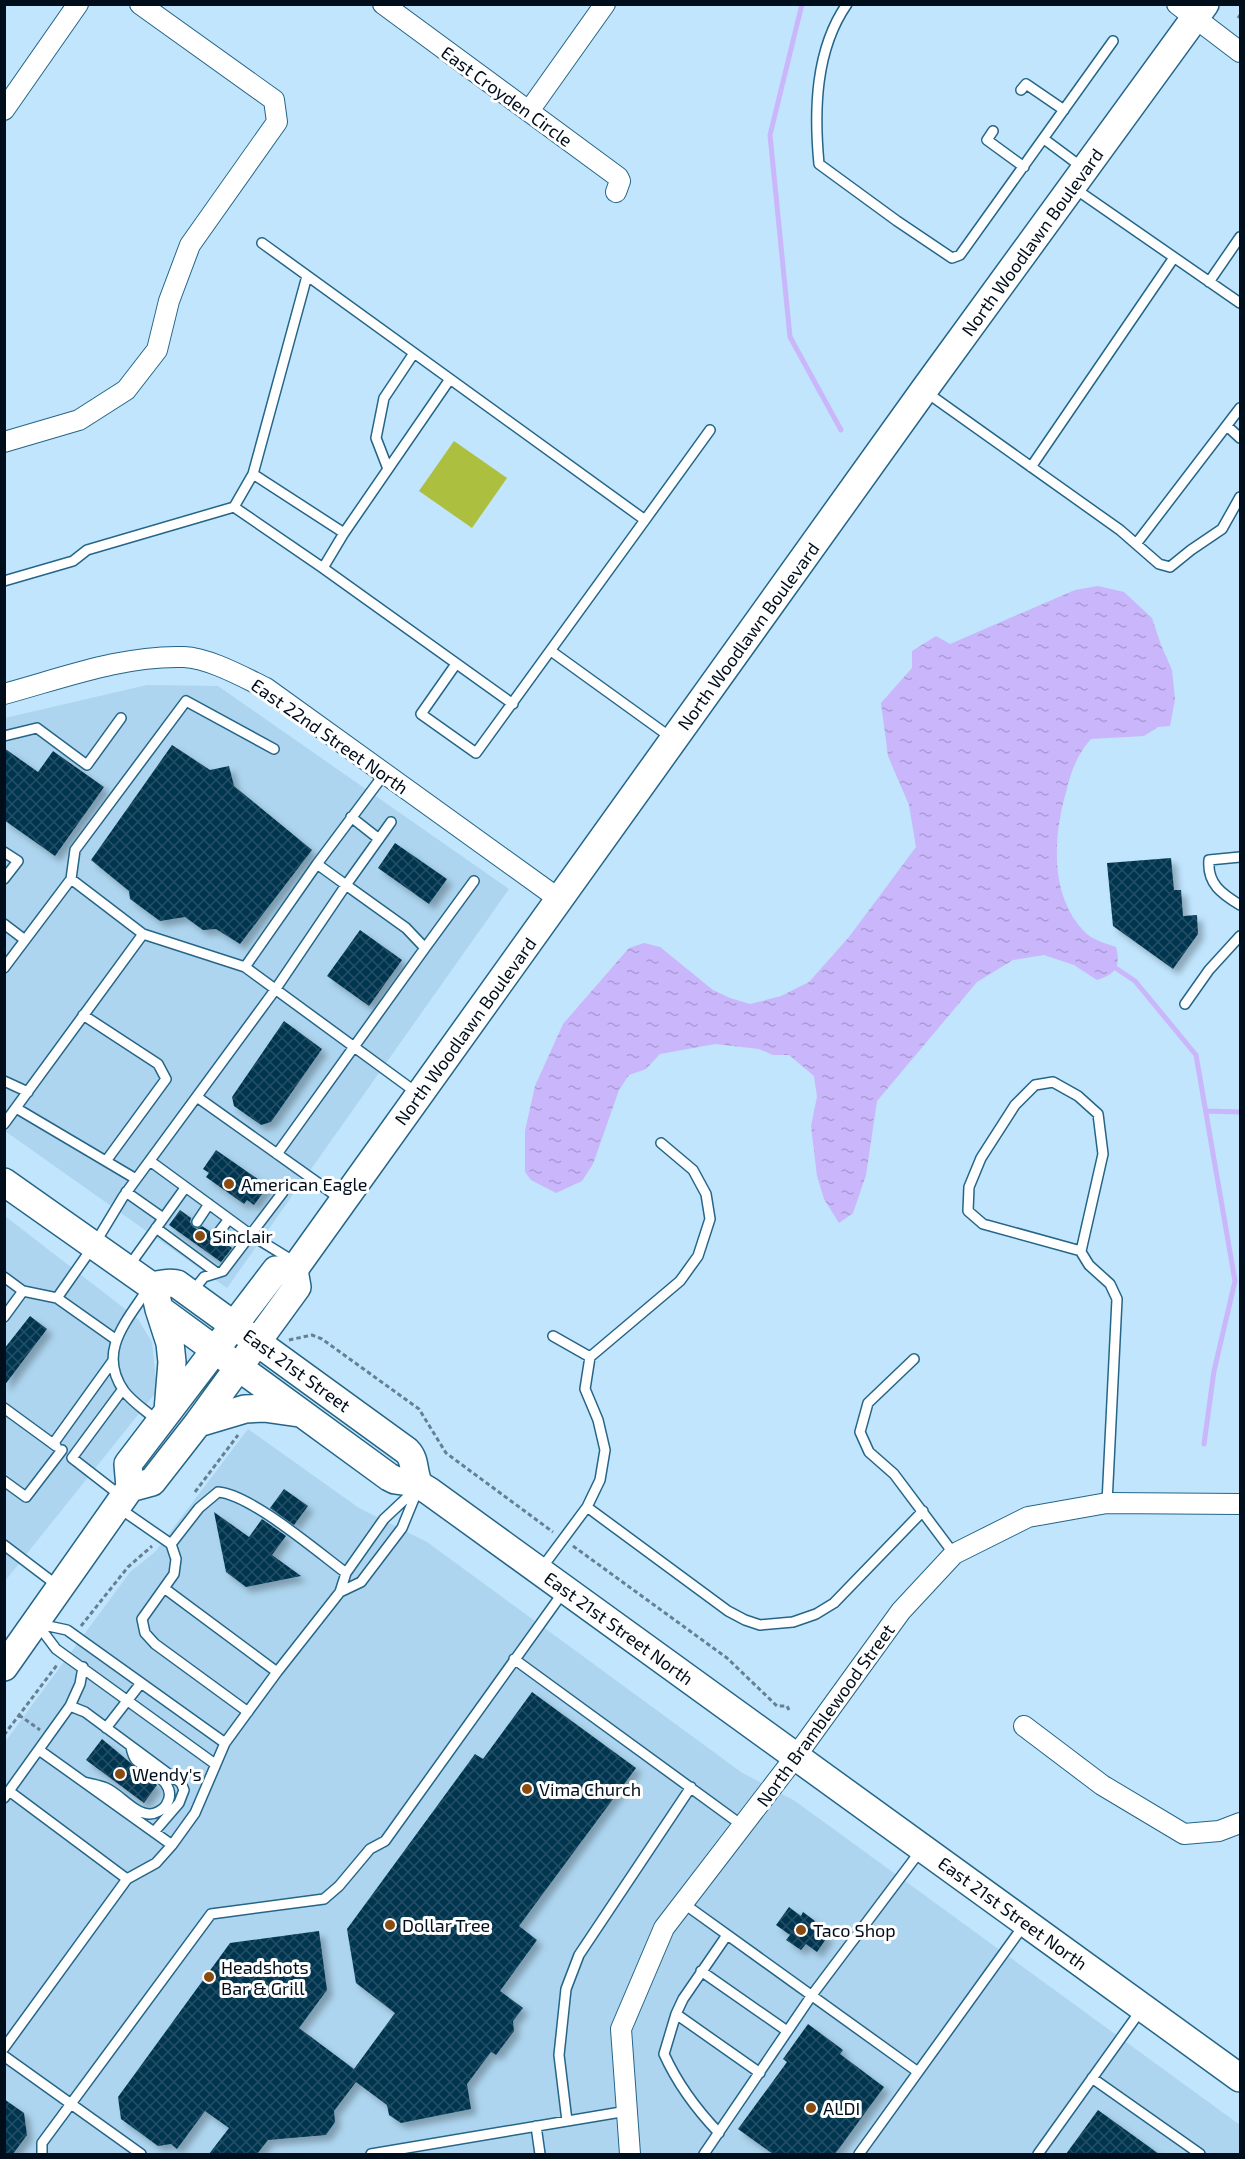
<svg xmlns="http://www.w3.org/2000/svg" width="1245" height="2159" font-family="'Exo 2',sans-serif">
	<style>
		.built { fill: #add5ef }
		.grass { fill: #adbf3f }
		.water { fill: url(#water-ripples) }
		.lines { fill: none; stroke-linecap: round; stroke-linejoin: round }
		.stream { stroke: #c9b6fb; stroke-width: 5 }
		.building { fill: url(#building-cross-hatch); filter: url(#shadow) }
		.lane-casing { stroke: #256588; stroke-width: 12 }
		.street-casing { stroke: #256588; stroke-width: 22 }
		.secondary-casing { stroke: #256588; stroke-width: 30 }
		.path { stroke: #668093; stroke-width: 3; stroke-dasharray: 4.5 3; stroke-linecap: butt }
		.lane { stroke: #fff; stroke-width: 9 }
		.street { stroke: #fff; stroke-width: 20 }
		.secondary { stroke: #fff; stroke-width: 27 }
		.poi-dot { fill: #8a4b11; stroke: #fff; stroke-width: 2 }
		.labels { text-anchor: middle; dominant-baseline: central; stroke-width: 6; stroke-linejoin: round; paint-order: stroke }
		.street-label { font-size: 18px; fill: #000d1b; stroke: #fff }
		.poi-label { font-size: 18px; fill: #000d1b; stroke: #fff; text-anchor: start }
	</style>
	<defs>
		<pattern id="water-ripples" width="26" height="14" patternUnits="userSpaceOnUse" patternTransform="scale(1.5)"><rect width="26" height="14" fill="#c9b6fb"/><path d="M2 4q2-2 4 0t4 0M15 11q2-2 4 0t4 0" fill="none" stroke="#ab9bd7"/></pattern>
		<pattern id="building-cross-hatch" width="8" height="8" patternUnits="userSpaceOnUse" patternTransform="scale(1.5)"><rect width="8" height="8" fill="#00354f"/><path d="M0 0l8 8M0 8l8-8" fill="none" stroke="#244f65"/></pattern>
		<filter id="shadow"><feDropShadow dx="5.5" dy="5.5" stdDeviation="3" flood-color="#0004"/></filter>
	</defs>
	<rect width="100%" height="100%" fill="#c0e5fd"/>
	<path class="built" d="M147,685L218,686L509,889L227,1288L5,1131V718Z
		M5,1216L138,1319L152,1342L157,1391L5,1581Z
		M248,1429L359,1508L427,1542L741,1772L795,1801L1240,2125V2154H5V1742L130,1572L155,1552Z"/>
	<path class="grass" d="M454,441L507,478L472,528L419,491Z"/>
	<path class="water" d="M1098,586L1124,592L1152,618L1161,645L1172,670L1175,699L1170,726L1158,727L1144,736L1091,739C1077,755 1071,771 1066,792C1053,838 1049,898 1087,934C1094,940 1107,944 1116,947C1121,967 1116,974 1097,980L1074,965L1044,955L1013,960L977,982L877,1101L866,1175L853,1213L839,1223L824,1199L817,1176L811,1126L817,1097L814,1076L789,1055H773L759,1049L715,1044L660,1054L646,1069L629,1075L619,1090L593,1164L582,1181L556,1193L531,1180L525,1172V1131L535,1086L563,1024L629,948L644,943L660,947L713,990L730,998L750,1004L781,996L809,982L849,937L916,847L909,805L888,756L881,703L912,668V651L936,636L950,644L1075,590Z"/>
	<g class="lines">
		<path class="stream" d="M802,4L770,135L790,337L841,430
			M1111,965L1135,981L1196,1055L1235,1281L1214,1371L1204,1444
			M1206,1111L1240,1112"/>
	</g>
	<path class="building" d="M172,745L210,770L229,766L234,786L312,850L240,944L216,929L203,930L185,917L160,921L130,899L129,891L91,860Z
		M4,748L38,772L53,751L104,787L55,856L4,820Z
		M395,843L447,879L429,904L378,868Z
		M1171,858L1174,890H1181L1183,916L1197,915L1198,934L1173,969L1113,926L1107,863Z
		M360,930L402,960L369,1006L327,976Z
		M284,1021L322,1049L271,1122L261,1125L234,1106L232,1097Z
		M216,1150L268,1186L254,1205L247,1200L244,1204L206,1177L209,1173L203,1169Z
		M180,1210L191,1218L190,1222L193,1227L197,1229L202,1226L211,1232L210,1238L212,1242H218L222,1240L232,1248L221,1262L169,1225Z
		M30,1316L47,1329L4,1386V1349Z
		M284,1489L308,1506L294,1525L270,1508Z
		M214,1512L249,1537L262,1519L286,1536L272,1555L301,1576L246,1587L226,1572Z
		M532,1692L636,1768L519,1926L537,1940L500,1991L523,2008L513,2021L514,2031L496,2055L491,2052L467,2084L471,2109L401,2123L389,2115L387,2105L356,2082L334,2111L335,2122L326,2135L268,2140L257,2154H209L229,2128L205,2111L177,2149L171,2144L158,2146L121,2119L118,2097L230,1943L319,1931L327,1990L299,2028L354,2069L395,2013L356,1983L347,1929L475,1754L483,1759Z
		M102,1739L157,1785L144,1803L86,1760Z
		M789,1907L801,1916L803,1912L815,1921L813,1925L828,1936L817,1952L806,1944L801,1950L786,1940L790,1935L776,1925Z
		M808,2024L843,2050L840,2054L884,2087L835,2154H773L738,2129L787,2062L783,2059Z
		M4,2099L24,2113L27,2135L13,2154H4Z
		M1098,2110L1159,2154H1066Z"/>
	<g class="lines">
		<g class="lane-casing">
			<path id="lane" d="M847,4C815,50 814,111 819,164L897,221L952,258L960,255L1113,41
				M1021,90L1026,84L1064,110
				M993,131L987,140L1024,167
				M1044,139L1083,168
				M1074,188L1240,303
				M262,243L645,520L476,753L421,714L456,664
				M1209,282L1240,237
				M926,392L1120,530L1159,564L1170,567L1191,550L1222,529L1240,497
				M1227,426L1240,438
				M1031,467L1173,259
				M388,469L376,438L384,398L414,353
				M234,507L253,474
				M645,520L710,430
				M344,533L450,379
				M1136,544L1240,408
				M323,568L513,704
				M4,581L73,561L87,550L234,507L323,568L344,533L253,474L307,276
				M551,651L673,739
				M4,736L37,728L87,765L121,718
				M385,773L317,864L346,885L391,822
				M351,817L379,839
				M4,852L18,861L4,879
				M1240,857L1209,860C1207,884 1222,894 1240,905
				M317,864L245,967L417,1093
				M71,879L75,850L186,701L274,749
				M4,924L25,940
				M425,948L474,881
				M4,968L71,879L143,934
				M1185,1004L1209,970L1240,936
				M83,1015L158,1064L166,1079L106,1161
				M4,1081L28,1092
				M197,1097L342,1200
				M16,1108L136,1179
				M4,1124L143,934L245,967
				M150,1161L251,1235L295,1262
				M126,1192L163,1218
				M197,1222L209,1204
				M156,1228L217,1273
				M216,1236L229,1219
				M1081,1251L983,1224L968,1211L969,1187L981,1158L1015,1105L1035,1085L1053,1082L1078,1096L1098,1114L1103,1154L1081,1251V1252L1089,1265L1110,1284L1117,1299L1107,1503
				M129,1266L185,1188
				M4,1277L23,1291L57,1298
				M149,1287C128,1320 96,1351 124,1391C133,1403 148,1412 159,1422
				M192,1292L204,1277L223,1271L283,1192
				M4,1317L23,1291
				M553,1336L590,1357
				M115,1339L57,1298L94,1245L123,1197L275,990L346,885L406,928L425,948L277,1154
				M914,1359L868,1403L860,1432L869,1452L894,1474L954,1554
				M4,1408L56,1446
				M53,1444L112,1362
				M4,1481L26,1497L62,1450
				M121,1496L72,1458L123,1389
				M587,1507L728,1611L745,1620L760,1625L793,1622L816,1614L834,1603L923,1511
				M119,1508L171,1544L176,1559L174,1574L142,1619L145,1633L155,1644L248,1712
				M171,1544L199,1508L218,1492C250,1494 318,1552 346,1573
				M4,1545L58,1586
				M541,1569L587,1507L600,1480L605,1450L598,1420L585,1389L590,1357L680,1281L698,1256L710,1219L706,1194L693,1170L661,1143
				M164,1588L277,1672
				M340,1592L361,1582L402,1528L418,1489
				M39,1624L67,1630L225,1743
				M38,1625L56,1649L215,1764
				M514,1659L743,1826
				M70,1706L85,1712L181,1783L184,1790L179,1803L154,1832
				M106,1728L141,1683
				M39,1750L172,1845
				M84,1782C91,1784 99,1785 106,1788C120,1794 134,1814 150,1814C155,1814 163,1810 166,1805C180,1784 149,1771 136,1760C133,1756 132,1752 131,1747
				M9,1791L127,1879
				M4,1798L70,1706L80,1684L83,1667
				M683,1903L918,2072
				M701,1971L787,2031
				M676,2014L760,2073
				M4,2048L127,1879L156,1863L172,1845L195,1813L225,1743L277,1672L340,1592L346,1573L384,1519L417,1488
				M4,2056L141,2154
				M1092,2078L1200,2154
				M567,2121L559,2055L566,1989L579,1955L691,1787
				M536,2126L540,2154
				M719,2133C696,2109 678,2085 664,2054L676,2014L683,1999L727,1935
				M42,2154V2143L211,1914L324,1899L339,1886L370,1849L385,1841L564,1591
				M371,2154L627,2111
				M704,2154L812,1995L921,1850
				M859,2154L1024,1925
				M1038,2154L1141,2010"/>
		</g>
		<g class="street-casing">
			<path id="street" d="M383,4L618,177L620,181L616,192
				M1177,4L1240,52
				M4,110L78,4
				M529,111L605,4
				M4,442L79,420L126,390L157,350L169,301L190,245L277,122L274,100L140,4
				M4,694C63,678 123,655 184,657C209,658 243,677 266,688L559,899
				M1024,1726L1102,1785L1184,1834L1219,1831L1240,1823
				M630,2154L621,2029L664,1928L796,1756L901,1611L954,1554L1028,1517L1107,1503L1240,1504"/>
		</g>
		<g class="secondary-casing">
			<path id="secondary" d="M4,1182L150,1285L155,1291L159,1309L389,1477L395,1480L416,1483L429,1491L1240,2078
				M150,1285C160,1286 169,1281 177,1284L407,1451C417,1461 412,1474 420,1486
				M159,1309L170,1343L172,1362L168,1411
				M198,1423L245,1409L264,1408L299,1413
				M130,1488L152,1482L198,1423L297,1287L294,1270L298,1264L924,390L1205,4
				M4,1667L130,1488L128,1464L276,1270H294"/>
		</g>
		<path class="path" d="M1238,18L1240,15
			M289,1340L312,1335L322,1339L419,1409L446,1453L553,1532
			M195,1492L238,1435
			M573,1546L727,1658L777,1706H787L789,1710
			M81,1626L128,1567L152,1546
			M19,1715L40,1730
			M4,1735L57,1665"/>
		<use href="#lane" class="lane"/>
		<use href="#street" class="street"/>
		<use href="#secondary" class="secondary"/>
	</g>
	<g class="poi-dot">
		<circle cx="229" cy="1184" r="6"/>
		<circle cx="200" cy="1236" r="6"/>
		<circle cx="120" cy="1774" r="6"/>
		<circle cx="527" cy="1789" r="6"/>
		<circle cx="390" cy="1925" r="6"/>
		<circle cx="801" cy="1930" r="6"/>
		<circle cx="209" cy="1977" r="6"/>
		<circle cx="811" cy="2108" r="6"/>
	</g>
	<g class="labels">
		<g class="street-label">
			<text transform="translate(507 96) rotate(36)">East Croyden Circle</text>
			<text transform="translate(1032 242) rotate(-54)">North Woodlawn Boulevard</text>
			<text transform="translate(748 636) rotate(-54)">North Woodlawn Boulevard</text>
			<text transform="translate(330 736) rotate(35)">East 22nd Street North</text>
			<text transform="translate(465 1031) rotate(-54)">North Woodlawn Boulevard</text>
			<text transform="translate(297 1370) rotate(36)">East 21st Street</text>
			<text transform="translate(619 1628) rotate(36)">East 21st Street North</text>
			<text transform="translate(825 1715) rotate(-54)">North Bramblewood Street</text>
			<text transform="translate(1013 1913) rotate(36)">East 21st Street North</text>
		</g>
		<g class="poi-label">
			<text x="241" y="1184">American Eagle</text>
			<text x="212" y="1236">Sinclair</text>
			<text x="132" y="1774">Wendy's</text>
			<text x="539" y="1789">Vima Church</text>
			<text x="402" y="1925">Dollar Tree</text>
			<text x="813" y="1930">Taco Shop</text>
			<text x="221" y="1967">Headshots<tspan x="221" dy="21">Bar &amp; Grill</tspan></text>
			<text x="823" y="2108">ALDI</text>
		</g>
	</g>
	<rect width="1245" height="2159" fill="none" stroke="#000d1b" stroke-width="12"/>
</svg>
